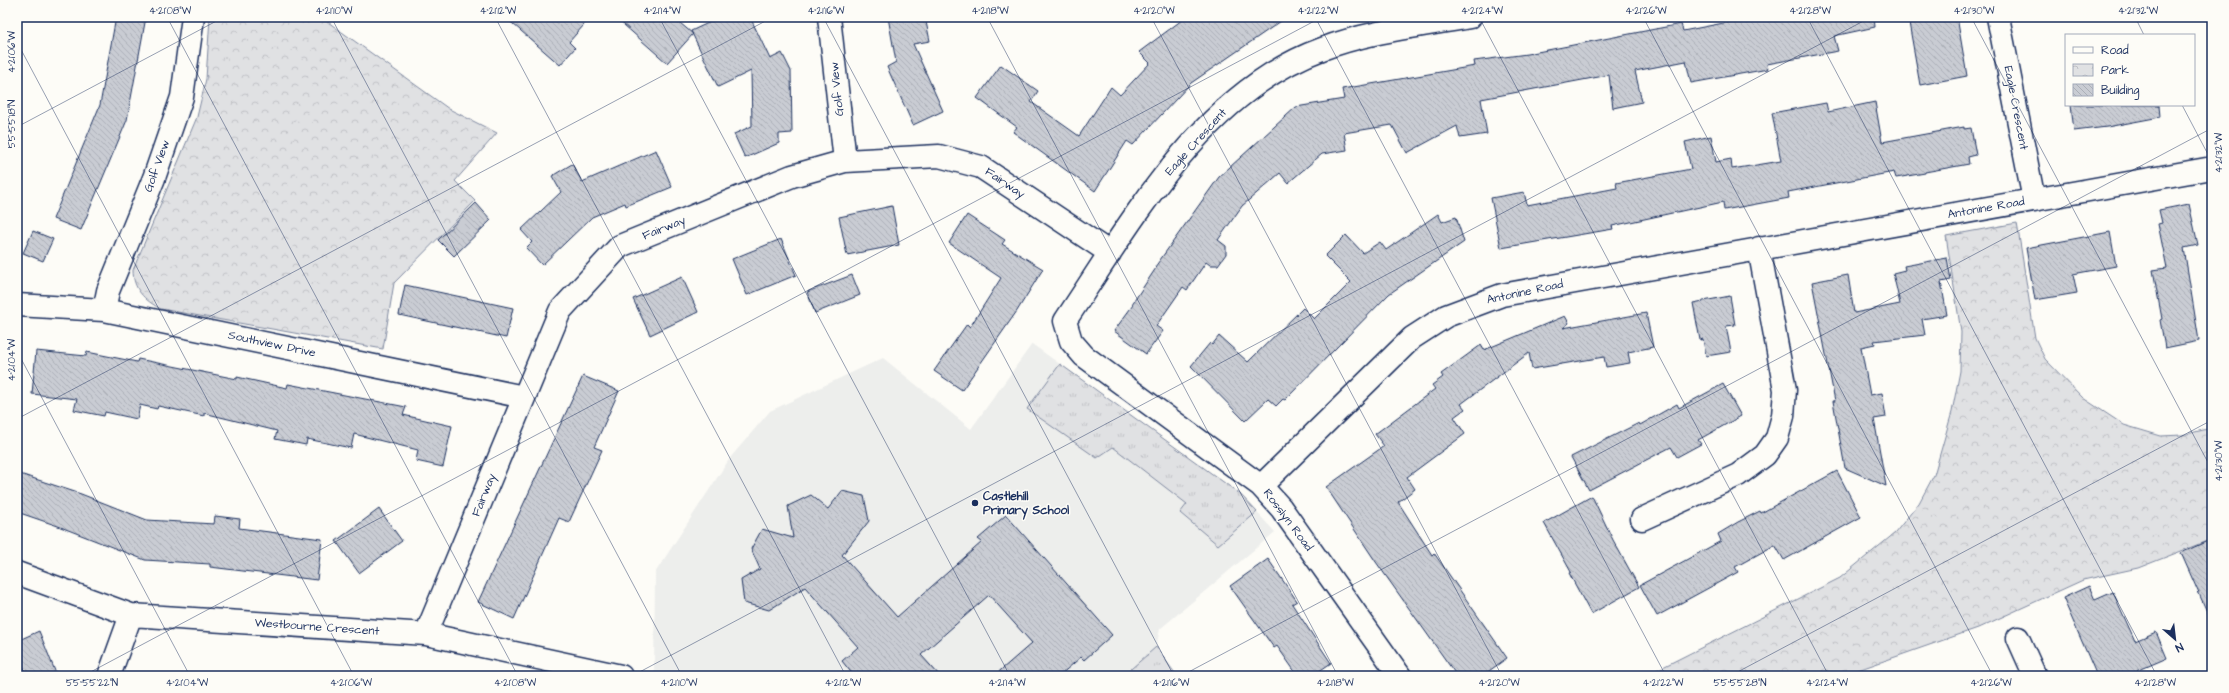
<svg xmlns="http://www.w3.org/2000/svg" width="2229" height="693" font-family="'Architects Daughter',sans-serif">
	<style>
		.built { fill: #edeeec }
		.grass { fill: url(#grass-tufts); stroke: #7e88a0 }
		.park { fill: url(#park-crowns); stroke: #7e88a0 }
		.building { fill: url(#building-back-hatch); stroke: #1b2f5e }
		.lines { fill: none; stroke-linecap: round; stroke-linejoin: round }
		.minor-casing { stroke: #1b2f5e; stroke-width: 25 }
		.minor { stroke: #fdfcf7; stroke-width: 22 }
		.ticks { fill: none; stroke: #1b2f5e; stroke-width: 1; stroke-opacity: 0.45 }
		.poi-dot { fill: #1b2f5e; stroke: #fdfcf7; stroke-width: 1.5 }
		.labels { text-anchor: middle; dominant-baseline: central; stroke-width: 3; stroke-linejoin: round; paint-order: stroke }
		.street-label { font-size: 12px; fill: #1b2f5e; stroke: #fdfcf7 }
		.poi-label { font-size: 12px; font-weight: bold; fill: #1b2f5e; stroke: #fdfcf7; text-anchor: start }
		.neatline { fill: none; stroke: #1b2f5e; stroke-width: 1.5 }
		.ticks-label { font-size: 10px; text-anchor: middle; fill: #1b2f5e }
	</style>
	<defs>
		<pattern id="grass-tufts" width="24" height="20" patternUnits="userSpaceOnUse"><rect width="24" height="20" fill="#e0e1e3"/><path d="M3 7l-1-3M5 7V3M7 7l1-3M15 17l-1-3M17 17v-4M19 17l1-3" fill="none" stroke="#c0c1c5"/></pattern>
		<pattern id="park-crowns" width="20" height="18" patternUnits="userSpaceOnUse"><rect width="20" height="18" fill="#e0e1e3"/><path d="M2 6a3 3 0 1 1 6 0M12 15a3 3 0 1 1 6 0" fill="none" stroke="#c0c1c5"/></pattern>
		<pattern id="building-back-hatch" width="6" height="6" patternUnits="userSpaceOnUse"><rect width="6" height="6" fill="#c9ccd3"/><path d="M-1 5l2 2M0 0l6 6M5-1l2 2" fill="none" stroke="#acb0b8"/></pattern>
	</defs>
	<rect width="100%" height="100%" fill="#fdfcf7"/>
	<filter id="ink" filterUnits="userSpaceOnUse"><feTurbulence type="fractalNoise" baseFrequency=".025" numOctaves="2"/><feDisplacementMap in="SourceGraphic" scale="8" xChannelSelector="R" yChannelSelector="G"/><feConvolveMatrix kernelMatrix="1 2 1 2 8 2 1 2 1" color-interpolation-filters="sRGB"/></filter>
	<g filter="url(#ink)">
		<path class="built" d="M1032,344L1240,494L1275,532L1160,629L1156,647L1177,676H654L655,573L730,458L770,411L883,358L971,429Z"/>
		<path class="grass" d="M1060,364L1240,494L1257,512L1218,545L1180,513L1187,504L1113,447L1097,458L1027,409Z
			M1156,647L1177,676H1123Z"/>
		<path class="park" d="M210,17H321L449,109L497,133L455,181L475,201L394,283L383,349L161,309C144,300 133,289 133,270L197,117L206,79Z
			M2017,223L2035,338L2045,359L2083,398L2124,425L2161,436L2182,435L2212,428V539L2138,568L2083,580L1978,628L1858,670L1829,676H1645L1840,578L1895,533L1919,503L1934,475L1952,412L1960,371L1961,332L1946,236Z"/>
		<path class="building" d="M116,17H146L127,120L81,230L53,219L100,105Z
			M505,17H591L569,42L575,48L560,65Z
			M615,17H673L693,34L667,63Z
			M721,17H750L770,59L782,53L791,71L792,133L779,134V143L745,158L734,134L752,126L751,71L718,87L691,31Z
			M888,17H925L930,41L913,44L943,111L913,125L887,67L896,62Z
			M1186,17H1287L1191,83L1133,145L1127,141L1095,191L1013,132L1017,127L977,98L1001,65L1038,91L1031,102L1079,136L1111,87L1120,95L1150,63L1139,52Z
			M1754,17H1874L1875,27L1834,36L1838,51L1767,64L1768,69L1691,83L1686,61L1635,71L1642,102L1613,108L1609,75L1481,99L1487,134L1460,138L1457,126L1407,153L1392,125L1344,133L1347,150L1322,154L1288,183L1280,173L1242,206L1218,240L1226,246V254L1218,265H1210L1206,262L1187,290L1183,287L1156,326L1163,331L1146,354L1114,331L1133,305L1132,304L1156,268L1155,267L1219,177L1296,107L1344,99L1342,89L1475,66L1474,61L1527,54L1681,24L1683,31Z
			M1908,17H1957L1967,76L1920,85Z
			M1875,102L1882,142L1964,127V129L1971,128L1976,155L1968,157L1969,164L1925,172V173L1896,178L1894,172L1788,192L1789,198L1724,210L1723,202L1612,226L1613,229L1501,248L1491,198L1524,192L1527,205L1617,188L1616,183L1691,169L1685,142L1711,136L1716,162L1731,159L1732,169L1781,161L1772,113L1826,103L1828,112Z
			M2071,105H2159L2160,117L2107,127L2074,131Z
			M656,150L672,187L626,206L625,203L592,217L542,265L526,248L532,242L521,230L561,192L552,176L572,164L582,182Z
			M476,203L491,220L454,256L438,240Z
			M2189,204L2198,245L2184,248L2199,341L2165,348L2160,320L2162,319L2153,270L2167,268L2158,224L2162,223L2159,210Z
			M892,206L899,245L847,255L839,217Z
			M1438,214L1442,222L1456,217L1464,242L1389,294L1285,400L1283,399L1276,406L1268,399L1245,421L1191,366L1210,343L1212,345L1219,336L1248,362L1303,308L1314,319L1351,282L1325,256L1346,235L1363,253L1380,242L1386,250Z
			M967,215L1005,240L1002,244L1043,269L1017,311L962,390L934,371L967,324L970,327L1001,278L949,243Z
			M33,231L53,239L43,261L23,253Z
			M2110,232L2116,266L2073,274L2077,293L2035,300L2026,248Z
			M781,239L796,275L747,295L732,259Z
			M1947,258L1951,280L1941,282L1947,315L1922,319L1925,335L1874,341L1875,344L1861,347L1870,395L1882,393L1886,417L1874,419L1886,486L1845,468L1833,401H1835L1812,282L1848,275L1854,313L1900,304L1893,273L1905,270L1904,266Z
			M852,275L860,295L815,313L807,292Z
			M682,277L698,312L650,335L633,299Z
			M405,285L513,308L506,338L399,315Z
			M1730,296L1735,325L1726,326L1731,352L1706,356L1703,339L1700,340L1693,303Z
			M1646,313L1653,347L1628,352L1630,363L1606,367L1604,357L1532,369L1529,353L1461,404L1465,409L1454,417L1465,434L1407,477L1415,489L1398,502L1432,555L1434,553L1507,658L1482,676H1457L1376,562L1326,487L1384,446L1375,434L1435,389L1432,385L1443,377L1441,374L1481,345L1484,350L1565,316L1569,323L1563,328Z
			M36,351L86,356L87,352L137,362L138,359L237,379V377L287,388L288,384L406,407L403,415L452,426L443,467L416,461L418,450L354,434L351,448L307,439L306,445L275,439L277,431L204,413V416L158,406L157,409L140,405L137,419L105,412L104,416L74,410L77,399L32,394Z
			M583,376L619,391L594,447L602,450L569,522L559,518L514,619L478,602Z
			M1723,384L1741,416L1698,440L1701,444L1677,457L1671,447L1589,490L1571,457L1639,423L1640,425L1677,404L1679,408Z
			M1837,471L1861,517L1784,560L1775,545L1735,567L1738,572L1657,616L1640,585L1721,541L1718,534L1738,522L1760,511L1761,513Z
			M17,473L81,494L147,520L214,524L215,516L240,519L239,528L322,539L317,580L210,567V564L145,560L58,526L17,512Z
			M842,491L864,496L869,521L842,555L897,617L982,542L978,539L1006,515L1112,635L1084,660L1081,657L1059,676H994L1032,643L989,595L921,655L940,676H854L842,661L858,647L805,587L769,610L744,603L741,580L760,569L751,549L762,529L793,538L788,506L811,495L828,509Z
			M1592,496L1613,540L1639,587L1591,614L1569,573L1571,572L1544,523Z
			M379,509L402,541L359,573L336,541Z
			M2212,539V623L2181,553Z
			M1268,559L1297,601L1292,604L1331,663L1312,676H1298L1277,646L1274,648L1230,586Z
			M2089,586L2095,600L2113,592L2135,641L2156,632L2167,658L2137,671L2140,676H2097L2063,598Z
			M39,631L57,676H17V641Z"/>
		<g class="lines">
			<g class="minor-casing">
				<path id="minor" d="M829,17L845,161
					M1998,17L2034,200
					M17,305L104,310L524,397
					M104,310L108,291L154,178L182,97L193,17
					M1261,486L1412,338L1446,316L1502,295L2212,168
					M1642,519L1738,475L1765,455L1777,438L1783,416L1785,390L1759,248
					M17,573L131,615L426,634L621,676
					M426,634L560,311L620,246L792,176L845,161L939,156L981,167L1110,253
					M2018,638L2035,676
					M109,676L131,615
					M1400,676L1281,508L1261,486L1084,356L1071,341L1065,321C1132,221 1203,92 1322,49C1369,31 1421,26 1470,17"/>
			</g>
			<use href="#minor" class="minor"/>
		</g>
	</g>
	<path class="ticks" d="M167,17L518,676M331,17L682,676M495,17L846,676M659,17L1010,676M823,17L1174,676M987,17L1338,676M1151,17L1502,676M1315,17L1666,676M1479,17L1829,676M1643,17L1993,676M1807,17L2157,676M1971,17L2212,470M2135,17L2144,35M17,42L354,676M2182,105L2212,162M17,127L224,17M17,351L190,676M17,419L773,17M17,659L26,676M83,676L1322,17M632,676L1871,17M1181,676L2212,128M1730,676L2212,420"/>
	<circle class="poi-dot" cx="975" cy="503" r="4"/>
	<g class="labels">
		<g class="street-label">
			<text transform="translate(837 89) rotate(-96)">Golf View</text>
			<text transform="translate(2016 108) rotate(79)">Eagle Crescent</text>
			<text transform="translate(1196 142) rotate(-48)">Eagle Crescent</text>
			<text transform="translate(157 166) rotate(-70)">Golf View</text>
			<text transform="translate(1005 183) rotate(34)">Fairway</text>
			<text transform="translate(1986 208) rotate(-10)">Antonine Road</text>
			<text transform="translate(664 228) rotate(-22)">Fairway</text>
			<text transform="translate(1525 292) rotate(-12)">Antonine Road</text>
			<text transform="translate(272 344) rotate(12)">Southview Drive</text>
			<text transform="translate(484 495) rotate(-68)">Fairway</text>
			<text transform="translate(1288 520) rotate(53)">Rosslyn Road</text>
			<text transform="translate(317 627) rotate(4)">Westbourne Crescent</text>
		</g>
		<g class="poi-label">
			<text x="983" y="496">Castlehill<tspan x="983" dy="14">Primary School</tspan></text>
		</g>
	</g>
	<rect width="2229" height="693" fill="none" stroke="#fdfcf7" stroke-width="44"/>
	<rect x="2065" y="34" width="130" height="72" fill="#fdfcf7" stroke="#a3aaba"/>
	<rect x="2073" y="47" width="20" height="6" fill="#fdfcf7" stroke="#a3aaba"/>
	<text x="2101" y="54" font-size="12" fill="#1b2f5e">Road</text>
	<rect x="2073" y="64" width="20" height="12" fill="url(#park-crowns)" stroke="#a3aaba"/>
	<text x="2101" y="74" font-size="12" fill="#1b2f5e">Park</text>
	<rect x="2073" y="84" width="20" height="12" fill="url(#building-back-hatch)" stroke="#a3aaba"/>
	<text x="2101" y="94" font-size="12" fill="#1b2f5e">Building</text>
	<g transform="translate(2175 639) rotate(152)" stroke="#fdfcf7" stroke-width="3" paint-order="stroke">
	<path d="M0-3L7 15L0 10L-7 15Z" fill="#1b2f5e"/>
	<text y="-6" font-size="11" font-weight="bold" text-anchor="middle" fill="#1b2f5e">N</text>
	</g>
	<rect x="22" y="22" width="2185" height="649" class="neatline"/>
	<g class="ticks-label">
		<text x="170" y="14">4°21'08"W</text>
		<text x="334" y="14">4°21'10"W</text>
		<text x="498" y="14">4°21'12"W</text>
		<text x="662" y="14">4°21'14"W</text>
		<text x="826" y="14">4°21'16"W</text>
		<text x="990" y="14">4°21'18"W</text>
		<text x="1154" y="14">4°21'20"W</text>
		<text x="1318" y="14">4°21'22"W</text>
		<text x="1482" y="14">4°21'24"W</text>
		<text x="1646" y="14">4°21'26"W</text>
		<text x="1810" y="14">4°21'28"W</text>
		<text x="1974" y="14">4°21'30"W</text>
		<text x="2138" y="14">4°21'32"W</text>
		<text transform="translate(11 52) rotate(-90)" y="4">4°21'06"W</text>
		<text transform="translate(11 124) rotate(-90)" y="4">55°55'18"N</text>
		<text transform="translate(2218 153) rotate(-90)" y="4">4°21'32"W</text>
		<text transform="translate(11 360) rotate(-90)" y="4">4°21'04"W</text>
		<text transform="translate(2218 461) rotate(-90)" y="4">4°21'30"W</text>
		<text x="92" y="686">55°55'22"N</text>
		<text x="187" y="686">4°21'04"W</text>
		<text x="351" y="686">4°21'06"W</text>
		<text x="515" y="686">4°21'08"W</text>
		<text x="679" y="686">4°21'10"W</text>
		<text x="843" y="686">4°21'12"W</text>
		<text x="1007" y="686">4°21'14"W</text>
		<text x="1171" y="686">4°21'16"W</text>
		<text x="1335" y="686">4°21'18"W</text>
		<text x="1499" y="686">4°21'20"W</text>
		<text x="1663" y="686">4°21'22"W</text>
		<text x="1740" y="686">55°55'28"N</text>
		<text x="1827" y="686">4°21'24"W</text>
		<text x="1991" y="686">4°21'26"W</text>
		<text x="2155" y="686">4°21'28"W</text>
	</g>
</svg>
